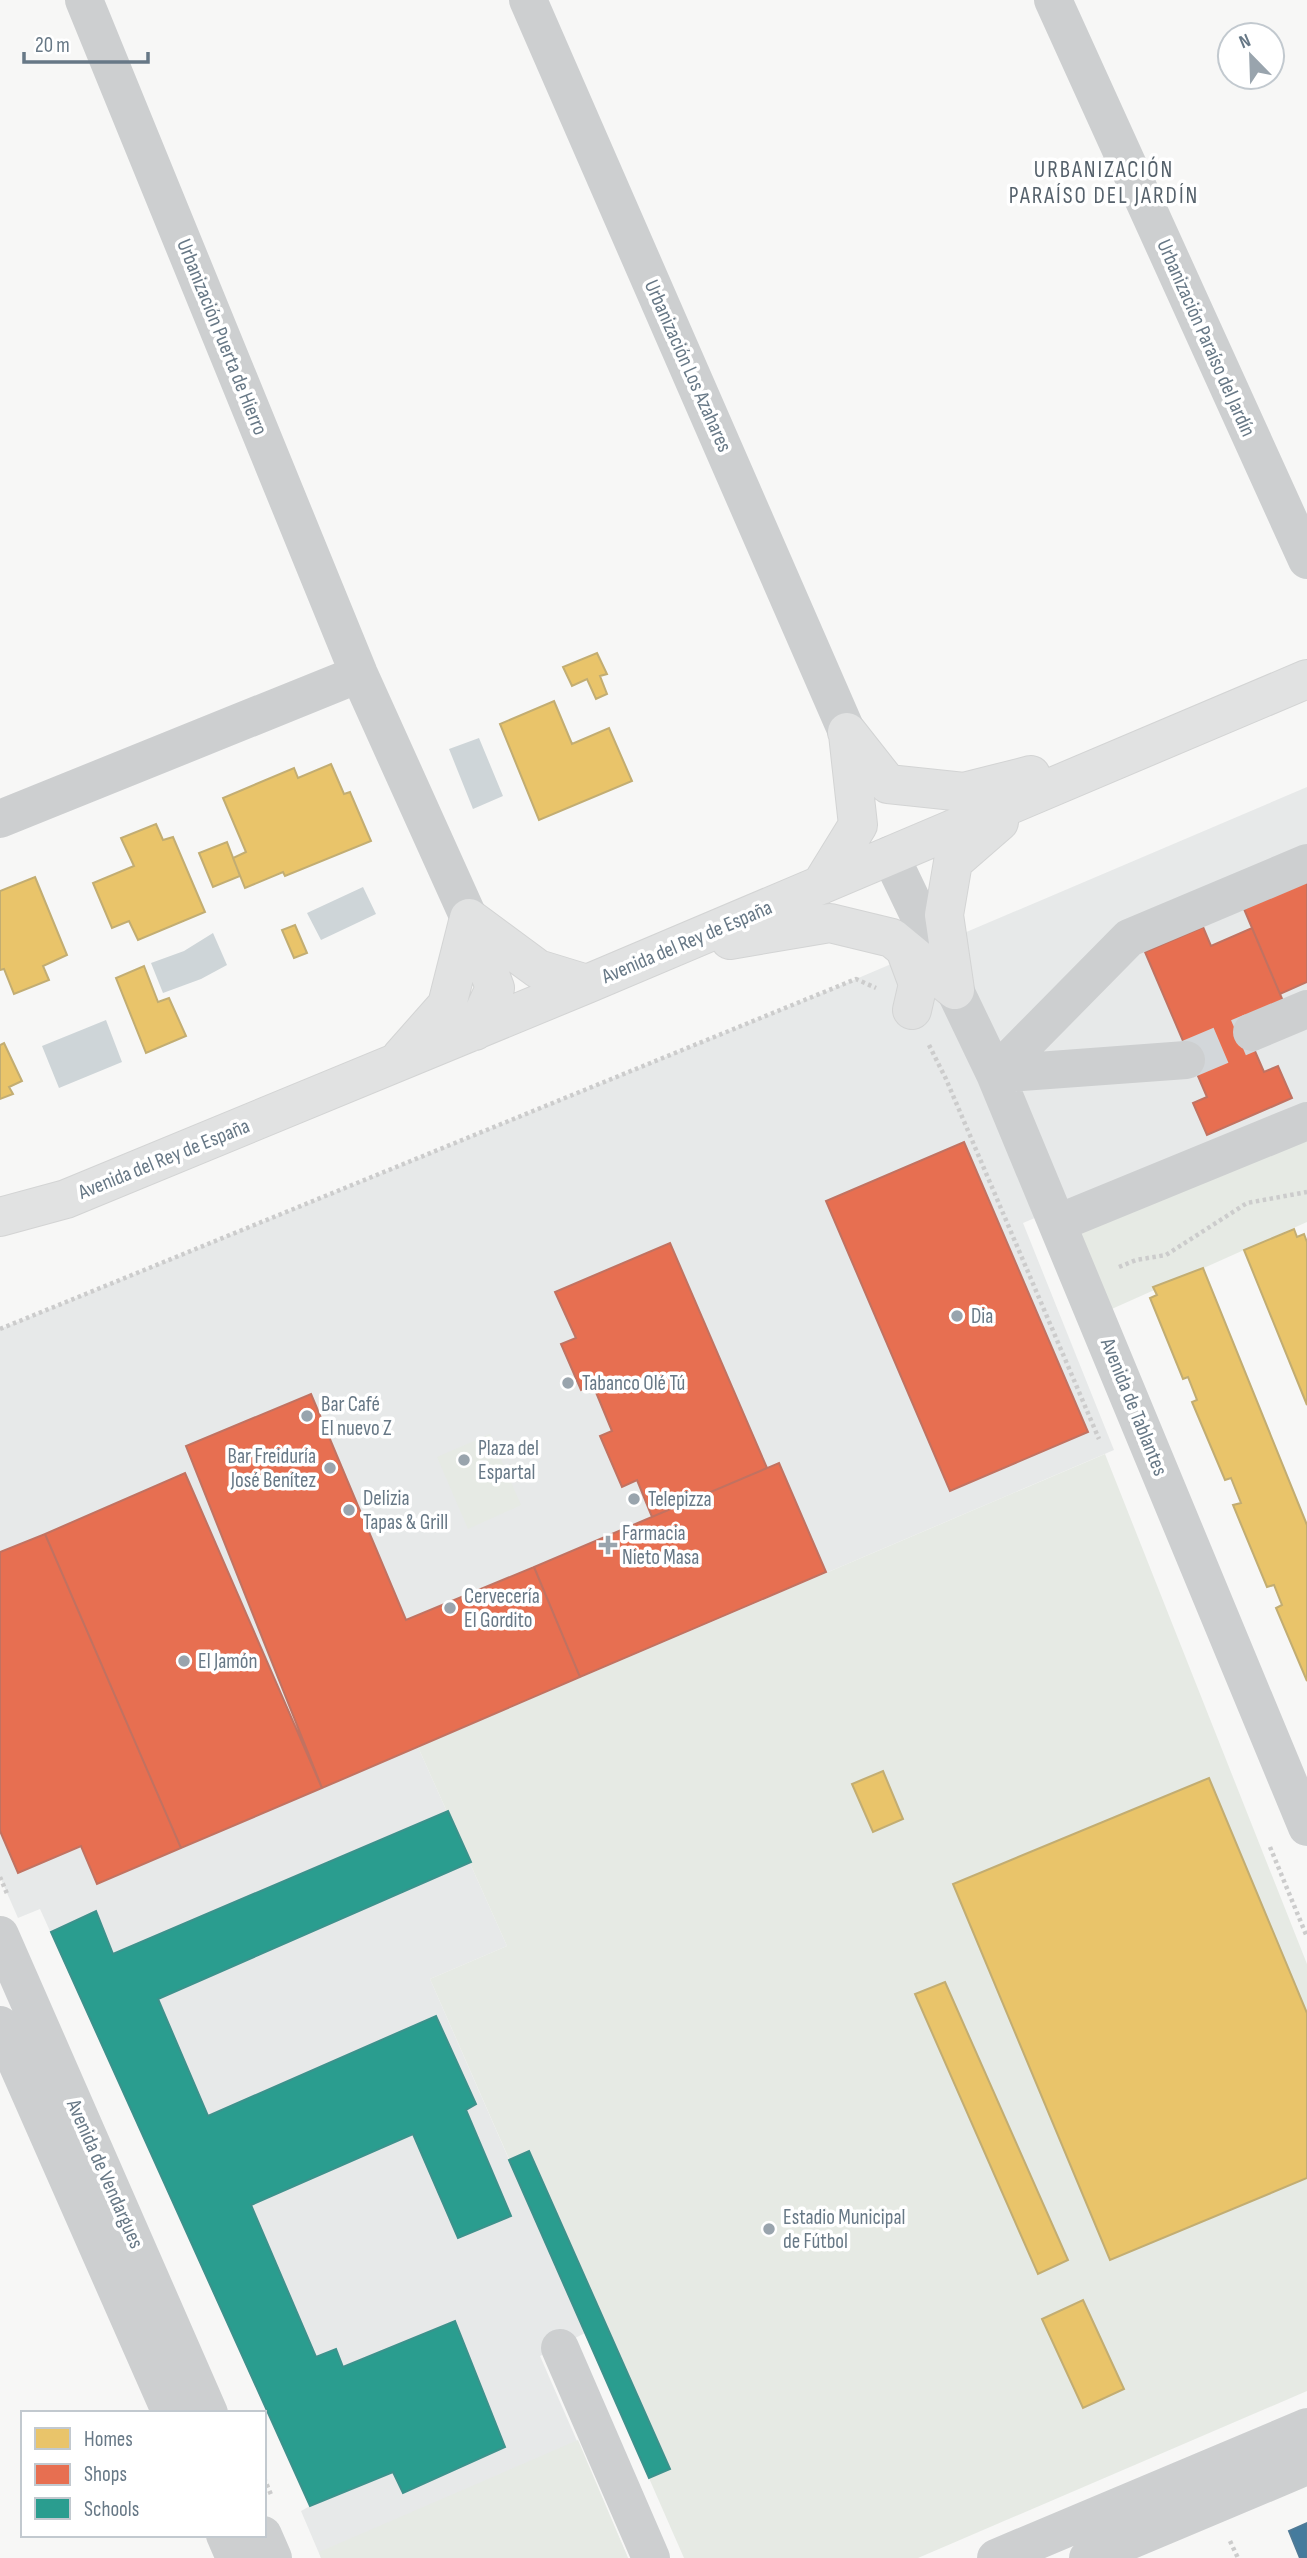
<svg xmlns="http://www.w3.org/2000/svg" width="1307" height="2558" font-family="'Sofia Sans Condensed',sans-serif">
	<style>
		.built { fill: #e7e9e9 }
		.green { fill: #e6eae4 }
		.water { fill: #ced5d8 }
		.homes { fill: #e9c46a; stroke: #c2ad72; stroke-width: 2 }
		.shops { fill: #e76f51; stroke: #c17261; stroke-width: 2 }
		.schools { fill: #2a9d8f; stroke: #3c928c; stroke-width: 2 }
		.public { fill: #457b9d; stroke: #4f7a96; stroke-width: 2 }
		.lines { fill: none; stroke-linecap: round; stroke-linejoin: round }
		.minor-tunnel { stroke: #d3d7da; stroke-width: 38; stroke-dasharray: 38 19; stroke-linecap: butt }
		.major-casing { stroke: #d3d4d4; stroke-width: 40 }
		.path { stroke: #ccc; stroke-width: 4.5; stroke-dasharray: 3.5 3.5; stroke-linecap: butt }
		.minor { stroke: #cdcfd0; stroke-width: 38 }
		.major { stroke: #e1e2e2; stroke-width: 38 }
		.poi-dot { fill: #99a4ad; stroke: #fff; stroke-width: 2.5 }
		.labels { text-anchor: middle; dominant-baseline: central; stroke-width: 7; stroke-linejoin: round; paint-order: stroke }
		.street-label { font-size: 21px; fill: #677886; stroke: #fff }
		.poi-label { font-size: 21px; fill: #677886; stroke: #fff; text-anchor: start }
		.neighbourhood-label { font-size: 23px; letter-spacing: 2px; fill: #55616b; stroke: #fff }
	</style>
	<rect width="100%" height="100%" fill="#f7f7f6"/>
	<path class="built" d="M1307,787V1102L1023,1223L1114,1450L418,1747L507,1946L430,1979L585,2333L540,2356L628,2558H321L301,2511L310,2506L40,1909L18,1918L0,1877V1329L856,979Z"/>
	<path class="green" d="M1307,1121V1222L1096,1316L1058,1223Z
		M490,1434L521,1505L468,1529L437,1457Z
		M1105,1454L1307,1964V2391L918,2558H684L430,1979L507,1946L418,1747Z
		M578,2440L628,2558H321L319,2552Z"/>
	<path class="water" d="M479,738L503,796L473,809L449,749Z
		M363,887L376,914L321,940L307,913Z
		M213,933L227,965L201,979L163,993L151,963L184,951Z
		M106,1020L122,1062L59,1088L42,1046Z"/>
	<path class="homes" d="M597,653L607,674L600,676L607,694L596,699L587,679L572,686L563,667Z
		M554,701L572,744L609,728L632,781L539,820L500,724Z
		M331,764L344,794L350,792L371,841L285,876L283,872L245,888L233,858L246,852L223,798L294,768L298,778Z
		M156,824L163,840L173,837L205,912L138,940L129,921L112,928L93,883L134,866L121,838Z
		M227,842L240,876L213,887L199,853Z
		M35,877L67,955L43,966L49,980L14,994L4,969L0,970V891Z
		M295,925L307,953L294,958L282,930Z
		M144,966L158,1002L169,998L186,1036L146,1053L116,978Z
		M4,1043L22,1081L9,1087L13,1094L0,1099V1045Z
		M1294,1229L1297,1237L1304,1234L1307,1242V1405L1244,1250Z
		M1203,1268L1307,1525V1681L1276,1608L1282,1605L1274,1585L1267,1587L1233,1505L1241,1503L1231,1478L1225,1480L1192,1402L1197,1400L1188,1377L1183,1379L1150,1298L1157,1295L1153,1287Z
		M883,1771L903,1819L873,1832L852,1784Z
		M1209,1778L1307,2013V2178L1110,2260L953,1884Z
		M945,1982L1068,2260L1038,2274L915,1994Z
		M1083,2300L1124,2389L1083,2408L1042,2319Z"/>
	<path class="shops" d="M1307,882V982L1280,994L1244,909Z
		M1203,927L1211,946L1252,928L1283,1001L1241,1019L1264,1072L1278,1066L1292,1098L1207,1135L1193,1103L1207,1097L1145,952Z
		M964,1142L1088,1432L950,1491L826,1201Z
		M670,1243L767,1468L652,1517L637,1480L622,1487L600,1436L612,1431L593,1385L581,1390L561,1344L576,1338L555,1292Z
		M311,1394L406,1620L534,1567L580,1677L322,1788L186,1446Z
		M779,1463L826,1572L580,1677L534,1567Z
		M185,1473L322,1788L181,1848L45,1534Z
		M45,1534L181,1848L97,1884L81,1846L18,1873L0,1831V1552Z"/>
	<path class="schools" d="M448,1811L471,1862L158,1999L208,2116L436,2016L476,2104L466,2110L511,2216L458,2238L413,2134L251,2205L316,2357L336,2349L343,2367L455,2321L505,2447L403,2493L393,2472L310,2506L51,1932L96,1911L113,1954Z
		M529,2151L670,2469L649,2478L509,2160Z"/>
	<path class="public" d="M1307,2523V2558H1300L1289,2531Z"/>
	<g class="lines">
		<path class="minor-tunnel" d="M1186,1060L1252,1032"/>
		<g class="major-casing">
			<path id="major" d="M847,732L888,784L964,792L1031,775
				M821,885L858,825L848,734
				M469,918L538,969L587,984
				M469,918L495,988L475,1031
				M730,940L830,923L892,938L955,990
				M905,949L918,984L912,1010
				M955,990L944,915L953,862L999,822
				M401,1057L447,1005L469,918
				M0,1217L66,1199L587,984L1307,679"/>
		</g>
		<path class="path" d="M929,1045L946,1079L1099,1439
			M1119,1267L1136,1260L1166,1255L1247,1203L1307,1192
			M0,1329L856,979L876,988
			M1270,1847L1307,1937
			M0,1877L8,1896
			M264,2478L272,2497
			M1230,2541L1238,2558"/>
		<path class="minor" d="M84,0L359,674L469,918
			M528,0L847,732
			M1053,0L1307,560
			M0,819L359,674
			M890,855L995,1074L1307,1827
			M1252,1032L1307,1009
			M995,1074L1129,938L1307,863
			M995,1074L1186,1060
			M1058,1223L1307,1121
			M0,1935L209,2413
			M0,2025L171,2413
			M560,2348L651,2558
			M225,2535L235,2558
			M263,2535L273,2558
			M996,2558L1307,2427
			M1088,2558L1307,2466"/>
		<use href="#major" class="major"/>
	</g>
	<g class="poi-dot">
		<circle cx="957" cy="1316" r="7"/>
		<circle cx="568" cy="1383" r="7"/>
		<circle cx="307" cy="1416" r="7"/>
		<circle cx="464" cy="1460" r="7"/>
		<circle cx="330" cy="1468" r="7"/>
		<circle cx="634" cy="1499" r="7"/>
		<circle cx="349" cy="1510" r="7"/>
		<path d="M604.5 1534.5h7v7h7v7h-7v7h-7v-7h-7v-7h7z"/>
		<circle cx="450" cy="1608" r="7"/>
		<circle cx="184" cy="1661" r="7"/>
		<circle cx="769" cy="2229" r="7"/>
	</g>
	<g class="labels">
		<g class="street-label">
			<text transform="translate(222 337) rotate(68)">Urbanización Puerta de Hierro</text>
			<text transform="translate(1206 338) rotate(66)">Urbanización Paraíso del Jardín</text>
			<text transform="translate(688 366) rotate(66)">Urbanización Los Azahares</text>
			<text transform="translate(687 942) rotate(-23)">Avenida del Rey de España</text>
			<text transform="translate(164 1159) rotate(-22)">Avenida del Rey de España</text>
			<text transform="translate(1134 1407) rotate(68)">Avenida de Tablantes</text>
			<text transform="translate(105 2174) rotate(66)">Avenida de Vendargues</text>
		</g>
		<g class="poi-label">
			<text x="971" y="1316">Dia</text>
			<text x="582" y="1383">Tabanco Olé Tú</text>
			<text x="321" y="1404">Bar Café<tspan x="321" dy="24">El nuevo Z</tspan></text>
			<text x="478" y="1448">Plaza del<tspan x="478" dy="24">Espartal</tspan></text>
			<text x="316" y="1456" text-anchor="end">Bar Freiduría<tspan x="316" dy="24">José Benítez</tspan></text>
			<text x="363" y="1498">Delizia<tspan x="363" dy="24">Tapas &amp; Grill</tspan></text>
			<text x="648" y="1499">Telepizza</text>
			<text x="622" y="1533">Farmacia<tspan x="622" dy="24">Nieto Masa</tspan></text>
			<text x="464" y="1596">Cervecería<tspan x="464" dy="24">El Gordito</tspan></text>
			<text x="198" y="1661">El Jamón</text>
			<text x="783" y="2217">Estadio Municipal<tspan x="783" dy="24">de Fútbol</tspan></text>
		</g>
		<g class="neighbourhood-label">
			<text x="1104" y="170">URBANIZACIÓN<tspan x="1104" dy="26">PARAÍSO DEL JARDÍN</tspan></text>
		</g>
	</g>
	<rect x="21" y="2411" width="245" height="126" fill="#ffffff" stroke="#c2c9cf" stroke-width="2"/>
	<rect x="35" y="2428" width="35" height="21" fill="#e9c46a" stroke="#c2c9cf" stroke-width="2"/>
	<text x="84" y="2446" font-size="21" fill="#677886">Homes</text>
	<rect x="35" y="2464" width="35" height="21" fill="#e76f51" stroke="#c2c9cf" stroke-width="2"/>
	<text x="84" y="2481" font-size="21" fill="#677886">Shops</text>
	<rect x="35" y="2498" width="35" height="21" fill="#2a9d8f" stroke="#c2c9cf" stroke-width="2"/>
	<text x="84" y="2516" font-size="21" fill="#677886">Schools</text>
	<g transform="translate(1251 56) rotate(337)"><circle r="33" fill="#ffffff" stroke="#c2c9cf" stroke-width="2"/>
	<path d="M0-5L12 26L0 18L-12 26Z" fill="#99a4ad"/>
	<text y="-10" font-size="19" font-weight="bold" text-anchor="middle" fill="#677886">N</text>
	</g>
	<path d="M24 52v10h124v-10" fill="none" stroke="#677886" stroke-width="3.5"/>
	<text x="35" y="52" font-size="21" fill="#677886" stroke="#ffffff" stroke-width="5" paint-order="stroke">20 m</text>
</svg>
